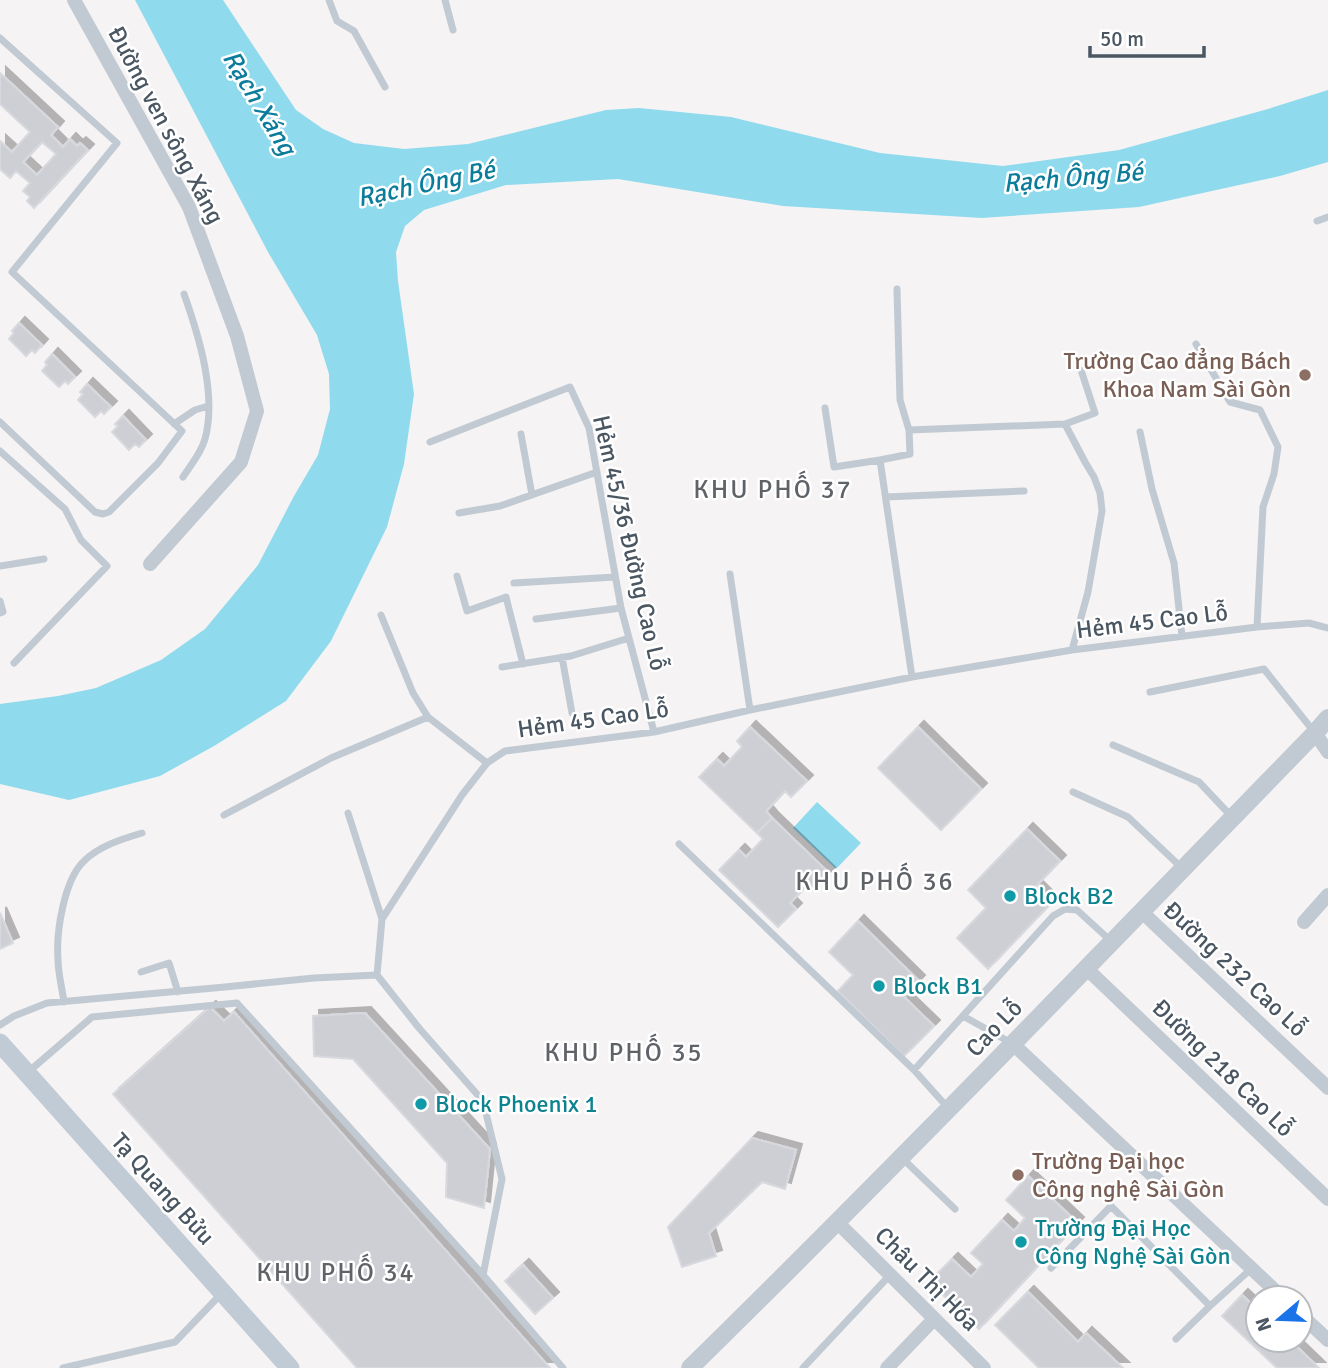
<svg xmlns="http://www.w3.org/2000/svg" width="1328" height="1368" font-family="Signika,sans-serif">
	<style>
		.water { fill: #90daee }
		.building { fill: #cdcfd5; stroke: #d7d9de; stroke-width: 2; fill-rule: evenodd; filter: url(#shadow) }
		.lines { fill: none; stroke-linecap: round; stroke-linejoin: round }
		.service { stroke: #c1cad2; stroke-width: 7 }
		.minor { stroke: #c1cad2; stroke-width: 14 }
		.tertiary { stroke: #c1cad2; stroke-width: 18 }
		.secondary { stroke: #c1cbd6; stroke-width: 19 }
		.education-dot { fill: #8d6e63; stroke: #fff; stroke-width: 2.5 }
		.culture-dot { fill: #0f9aa8; stroke: #fff; stroke-width: 2.5 }
		.labels { text-anchor: middle; dominant-baseline: central; stroke-width: 5; stroke-linejoin: round; paint-order: stroke }
		.street-label { font-size: 24px; fill: #4a5661; stroke: #fff }
		.education-label { font-size: 24px; fill: #785e54; stroke: #fff; text-anchor: end }
		.culture-label { font-size: 24px; fill: #0d838f; stroke: #fff; text-anchor: start }
		.water-label { font-size: 26px; font-style: italic; fill: #0c7c9b; stroke: #fff }
		.neighbourhood-label { font-size: 26px; letter-spacing: 2px; fill: #5f6368; stroke: #fff }
	</style>
	<defs>
		<filter id="shadow"><feDropShadow dx="6" dy="-6" stdDeviation="0" flood-color="#0004"/></filter>
	</defs>
	<rect width="100%" height="100%" fill="#f5f3f3"/>
	<path class="water" d="M135,0H223L296,110L323,129L354,143L404,149L468,144L606,110L639,108L731,117L880,153L1003,166L1119,150L1268,109L1328,90V162L1280,176L1139,207L982,218L783,206L618,179L506,185L424,210L405,226L396,252L398,281L414,394L404,464L387,527L331,641L286,701L214,746L160,776L69,800L0,784V704L58,696L96,688L161,660L205,629L258,565L294,496L318,455L330,409L329,374L317,335L268,252Z
		M817,802L861,843L836,869L793,828Z"/>
	<path class="building" d="M0,73L58,127L51,135L63,147L70,139L77,146L80,143L88,150L34,208L27,201L30,197L23,191L30,183L16,171L10,178L0,169V141L12,152L30,132L0,104ZM42,142L56,154L37,175L23,162Z
		M19,323L42,345L35,353L32,350L26,356L9,339L14,333L12,331Z
		M52,354L75,377L68,384L65,381L59,387L42,371L47,365L45,362Z
		M87,384L111,407L104,414L101,411L95,417L78,400L83,394L80,392Z
		M123,416L146,440L139,447L135,444L129,450L112,432L118,426L115,424Z
		M750,727L807,781L791,797L785,791L766,811L772,818L757,833L699,777L717,759L724,766L742,747L737,741Z
		M918,727L981,789L941,830L878,768Z
		M772,818L829,873L813,890L808,884L790,903L796,909L778,927L719,870L739,850L746,857L763,839L757,833Z
		M1027,829L1060,861L1036,886L1052,902L988,969L957,938L986,908L968,890Z
		M0,913L13,943L0,949Z
		M858,921L919,981L904,997L934,1026L904,1056L838,991L853,975L829,952Z
		M210,1007L224,1021L234,1012L550,1368H357L113,1094Z
		M365,1013L490,1149L484,1208L446,1197L447,1163L353,1059L314,1056L313,1016Z
		M752,1138L796,1150L785,1189L762,1182L709,1233L716,1256L682,1267L668,1227Z
		M1028,1176L1078,1223L979,1329L929,1282L952,1259L971,1277L983,1264L971,1253L1002,1220L1014,1231L1025,1218L1006,1200Z
		M523,1265L553,1298L535,1314L505,1281Z
		M1028,1292L1078,1342L1086,1333L1123,1368H1039L995,1325Z
		M1242,1295L1258,1310V1340H1290L1319,1368H1277L1222,1316Z"/>
	<g class="lines">
		<path class="service" d="M329,0L337,21L354,31L385,87
			M445,0L453,30
			M0,38L117,143L12,272L182,431L158,463L109,512L103,514L95,512L0,422
			M1317,221L1328,217
			M897,289L900,400L909,430L1065,424L1095,413L1081,370
			M1196,344L1230,402L1260,410L1278,447L1274,474L1263,507L1257,627
			M825,408L834,467L880,460L912,677
			M174,424L195,410L208,406
			M1065,424L1085,462L1094,477L1100,493L1102,511L1088,592L1072,650
			M1140,432L1152,489L1174,563L1182,636
			M521,434L532,495
			M430,442L570,387L589,428L621,608L654,732
			M0,451L65,509L81,540L107,566L14,663
			M880,460L910,454L909,430
			M183,477C191,465 201,453 205,439C217,395 199,336 184,294
			M886,497L1024,491
			M459,513L500,506L597,472
			M0,566L44,559
			M730,574L750,710
			M457,576L467,611L506,597L523,664
			M514,583L615,577
			M0,601L3,612L0,613
			M381,615L413,693L428,717
			M536,619L621,608
			M562,657L572,713
			M502,667L571,656L629,638
			M1150,692L1264,669L1315,733
			M1113,745L1199,782L1232,817
			M1073,792L1128,817L1183,869
			M348,813L382,919
			M224,815L331,758L428,717L487,763
			M679,844L914,1070L949,1109
			M141,972L169,963L178,992
			M377,975L382,919L462,795L487,763L505,751L654,732L750,710L912,677L1072,650L1257,627L1309,623L1328,628
			M377,975L419,1028L483,1101L502,1179L483,1275L563,1368
			M64,1002C62,988 58,973 58,959C56,932 64,880 84,861C99,846 122,839 142,833
			M963,1016L1013,1044
			M0,1025L14,1016L47,1003L225,987L314,978L377,975
			M914,1070L1053,916L1065,909L1077,910L1112,942
			M27,1073L92,1017L237,1003L483,1275
			M902,1158L955,1209
			M1051,1268L1111,1206L1210,1306L1251,1269
			M1176,1339L1210,1306
			M63,1368L175,1342L222,1293
			M803,1368L890,1275"/>
		<path class="minor" d="M74,0L189,207L237,336L257,411L241,462L150,564
			M1315,733L1328,752
			M1142,912L1328,1088
			M1304,922L1328,895
			M1087,969L1328,1199
			M1013,1044L1283,1298
			M838,1223L984,1368
			M1300,1314L1328,1340
			M887,1368L934,1319"/>
		<path class="tertiary" d="M690,1368C902,1160 1108,946 1315,733L1328,718"/>
		<path class="secondary" d="M0,1043L290,1368"/>
	</g>
	<g class="education-dot">
		<circle cx="1305" cy="375" r="7"/>
		<circle cx="1018" cy="1175" r="7"/>
	</g>
	<g class="culture-dot">
		<circle cx="1010" cy="896" r="7"/>
		<circle cx="879" cy="986" r="7"/>
		<circle cx="421" cy="1104" r="7"/>
		<circle cx="1021" cy="1242" r="7"/>
	</g>
	<g class="labels">
		<g class="street-label">
			<text transform="translate(166 125) rotate(62)">Đường ven sông Xáng</text>
			<text transform="translate(630 543) rotate(77)">Hẻm 45/36 Đường Cao Lỗ</text>
			<text transform="translate(1152 621) rotate(-7)">Hẻm 45 Cao Lỗ</text>
			<text transform="translate(593 719) rotate(-8)">Hẻm 45 Cao Lỗ</text>
			<text transform="translate(1235 969) rotate(43)">Đường 232 Cao Lỗ</text>
			<text transform="translate(994 1028) rotate(-46)">Cao Lỗ</text>
			<text transform="translate(1223 1068) rotate(44)">Đường 218 Cao Lỗ</text>
			<text transform="translate(163 1189) rotate(48)">Tạ Quang Bửu</text>
			<text transform="translate(927 1279) rotate(45)">Châu Thị Hóa</text>
		</g>
		<g class="education-label">
			<text x="1291" y="361">Trường Cao đẳng Bách<tspan x="1291" dy="28">Khoa Nam Sài Gòn</tspan></text>
			<text x="1032" y="1161" text-anchor="start">Trường Đại học<tspan x="1032" dy="28">Công nghệ Sài Gòn</tspan></text>
		</g>
		<g class="culture-label">
			<text x="1024" y="896">Block B2</text>
			<text x="893" y="986">Block B1</text>
			<text x="435" y="1104">Block Phoenix 1</text>
			<text x="1035" y="1228">Trường Đại Học<tspan x="1035" dy="28">Công Nghệ Sài Gòn</tspan></text>
		</g>
		<g class="water-label">
			<text transform="translate(259 103) rotate(59)">Rạch Xáng</text>
			<text transform="translate(1073 178) rotate(-5)">Rạch Ông Bé</text>
			<text transform="translate(426 184) rotate(-12)">Rạch Ông Bé</text>
		</g>
		<g class="neighbourhood-label">
			<text x="773" y="490">KHU PHỐ 37</text>
			<text x="875" y="882">KHU PHỐ 36</text>
			<text x="624" y="1053">KHU PHỐ 35</text>
			<text x="336" y="1273">KHU PHỐ 34</text>
		</g>
	</g>
	<g transform="translate(1279 1319) rotate(251)"><circle r="33" fill="#ffffff" stroke="#b7bbc0" stroke-width="2"/>
	<path d="M0-5L12 26L0 18L-12 26Z" fill="#1a73e8"/>
	<text y="-10" font-size="19" font-weight="bold" text-anchor="middle" fill="#4a5661">N</text>
	</g>
	<path d="M1090 46v10h114v-10" fill="none" stroke="#4a5661" stroke-width="3.5"/>
	<text x="1100" y="46" font-size="21" fill="#4a5661" stroke="#ffffff" stroke-width="5" paint-order="stroke">50 m</text>
</svg>
